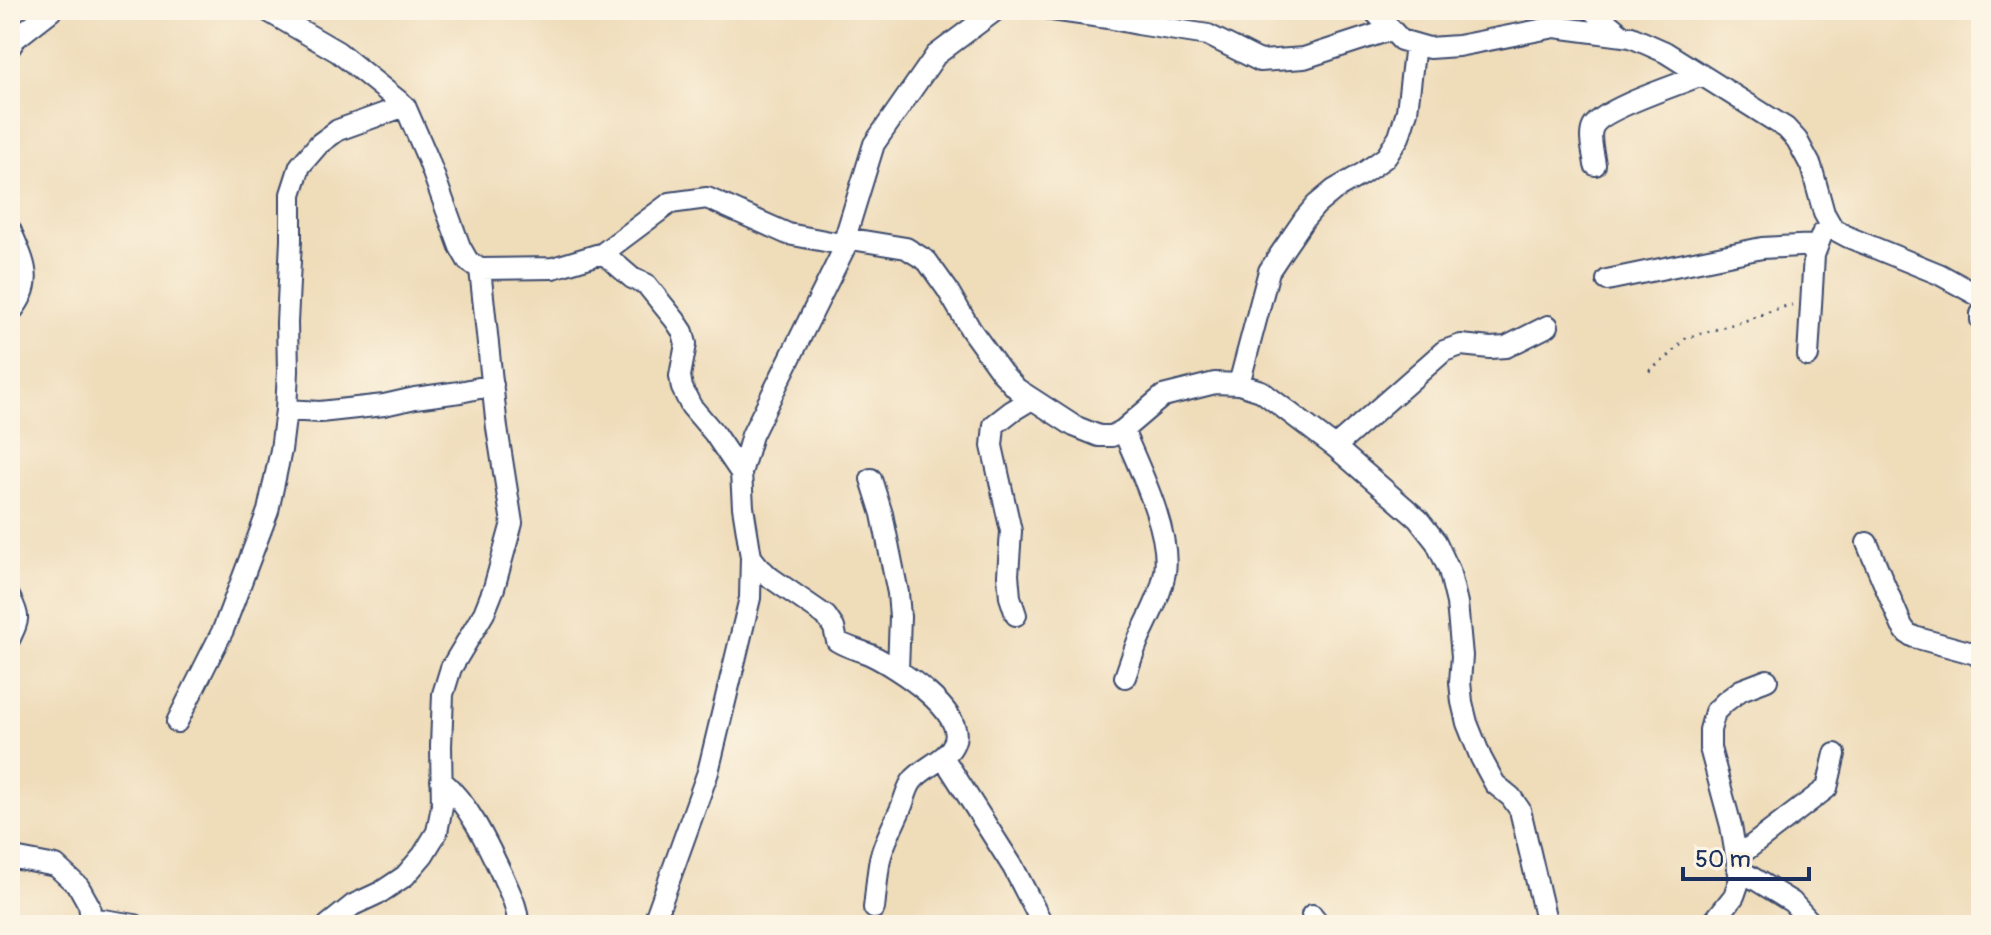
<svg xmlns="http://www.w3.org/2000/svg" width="1991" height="935" font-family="Pangolin,sans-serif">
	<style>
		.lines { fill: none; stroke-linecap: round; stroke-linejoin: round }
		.minor-casing { stroke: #3b496c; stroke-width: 24 }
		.path { stroke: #3b496c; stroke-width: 3; stroke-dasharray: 2 6; stroke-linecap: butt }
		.minor { stroke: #fff; stroke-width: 20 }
	</style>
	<rect width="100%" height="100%" fill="#fcf5e5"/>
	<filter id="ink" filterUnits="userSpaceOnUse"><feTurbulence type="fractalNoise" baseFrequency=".0125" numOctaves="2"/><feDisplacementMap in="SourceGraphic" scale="16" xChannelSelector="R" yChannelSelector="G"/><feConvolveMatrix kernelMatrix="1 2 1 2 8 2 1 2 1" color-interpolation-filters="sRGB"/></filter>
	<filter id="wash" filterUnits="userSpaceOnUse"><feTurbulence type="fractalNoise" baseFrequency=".006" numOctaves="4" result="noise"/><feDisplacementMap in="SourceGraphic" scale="32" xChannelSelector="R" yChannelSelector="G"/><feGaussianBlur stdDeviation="1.8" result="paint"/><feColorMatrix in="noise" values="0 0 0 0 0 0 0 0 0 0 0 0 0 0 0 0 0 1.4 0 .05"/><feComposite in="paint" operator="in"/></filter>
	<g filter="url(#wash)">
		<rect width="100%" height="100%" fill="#efdcb9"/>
	</g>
	<g filter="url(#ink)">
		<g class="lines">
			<g class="minor-casing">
				<path id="minor" d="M266,10L338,52L405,106L428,159L460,247L468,261L480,269L553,268L603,253L670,203L707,198L788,234L846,245
					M1052,10L1108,18L1138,24L1208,35L1260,61L1304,58L1390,30
					M1373,10L1401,40L1429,48L1458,46L1555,27L1631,37L1665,52L1786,128L1797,140L1811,166L1824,213L1833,229L1848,237L1939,274L1981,297
					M1592,10L1622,35
					M10,47L16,38L52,10
					M1595,165C1594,154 1588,137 1593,127C1601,109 1680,84 1702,75
					M10,229C24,263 37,282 10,313
					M845,238L906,248L927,261L947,289L971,330L1002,373L1017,389L1074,426L1099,436H1112L1123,430L1163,396L1215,383L1239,384L1261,391L1335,447L1418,519L1436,542L1449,570L1457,603L1462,656L1460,682L1462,702L1467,723L1481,758L1495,784L1511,797L1520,810L1547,925
					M603,253L632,278L646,284L675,320L683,332L686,344L680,376L682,388L691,406L714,433L741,473
					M1607,280L1762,248L1817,245
					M1981,314V320
					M1808,356L1814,255L1822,234
					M1239,384L1269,271L1281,253L1305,218L1316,205L1334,190L1362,174L1386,157L1399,137L1407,111L1415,44
					M286,410L320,412L384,405L415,398L460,392L493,385
					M1123,430C1139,468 1171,532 1165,572C1161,595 1150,615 1140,636C1134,650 1130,663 1125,677
					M1335,447L1444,351L1461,345L1490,348L1506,347L1548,326
					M871,479L882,514L898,593L900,617L898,669
					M1867,543L1902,626L1907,633L1914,637L1976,654L1981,659
					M751,557L759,567L771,578L826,616L834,628L837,641C848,648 860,650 871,655C894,666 968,712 954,743C947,760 925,766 913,780C907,787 905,799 901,808C894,824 884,842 880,859C877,875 876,892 874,908
					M10,598C20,617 19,619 10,638
					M1016,615L1010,597L1008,575L1011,531L992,446L994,425L1012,411L1032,399
					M177,722L223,630L268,511L281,450L286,410L288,371L287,323L291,240V194L300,166L319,144L338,130L405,106
					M943,757L1013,867L1043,925
					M441,780C470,806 486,841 503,877C510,893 518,907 518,925
					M1737,857L1827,788L1835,754
					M10,859H19L56,866L79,887L89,905L92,925
					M1738,869L1792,902L1813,925
					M1312,915L1320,925
					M90,918L135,925
					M328,925L353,905L381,892L405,876L423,855L437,832L442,806L441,746L443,694L451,668L484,613L494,588L512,523L497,428L480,269
					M653,925L708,772L750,598L751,557L743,507L741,473L752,435L846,245L845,238L874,144L936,55L996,10
					M1711,925L1734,896L1740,879L1731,826L1710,748V730L1715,712L1725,702L1741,690L1767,680"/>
			</g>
			<path class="path" d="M1649,371L1670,355L1686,338L1745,321L1779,308L1792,305"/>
			<use href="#minor" class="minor"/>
		</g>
	</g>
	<rect width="1991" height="935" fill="none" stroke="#fcf5e5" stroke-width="40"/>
	<path d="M1683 867v12h126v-12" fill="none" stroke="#1b2f5e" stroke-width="4"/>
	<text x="1695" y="867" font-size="24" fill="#1b2f5e" stroke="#fcf5e5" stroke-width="6" paint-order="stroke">50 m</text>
</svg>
